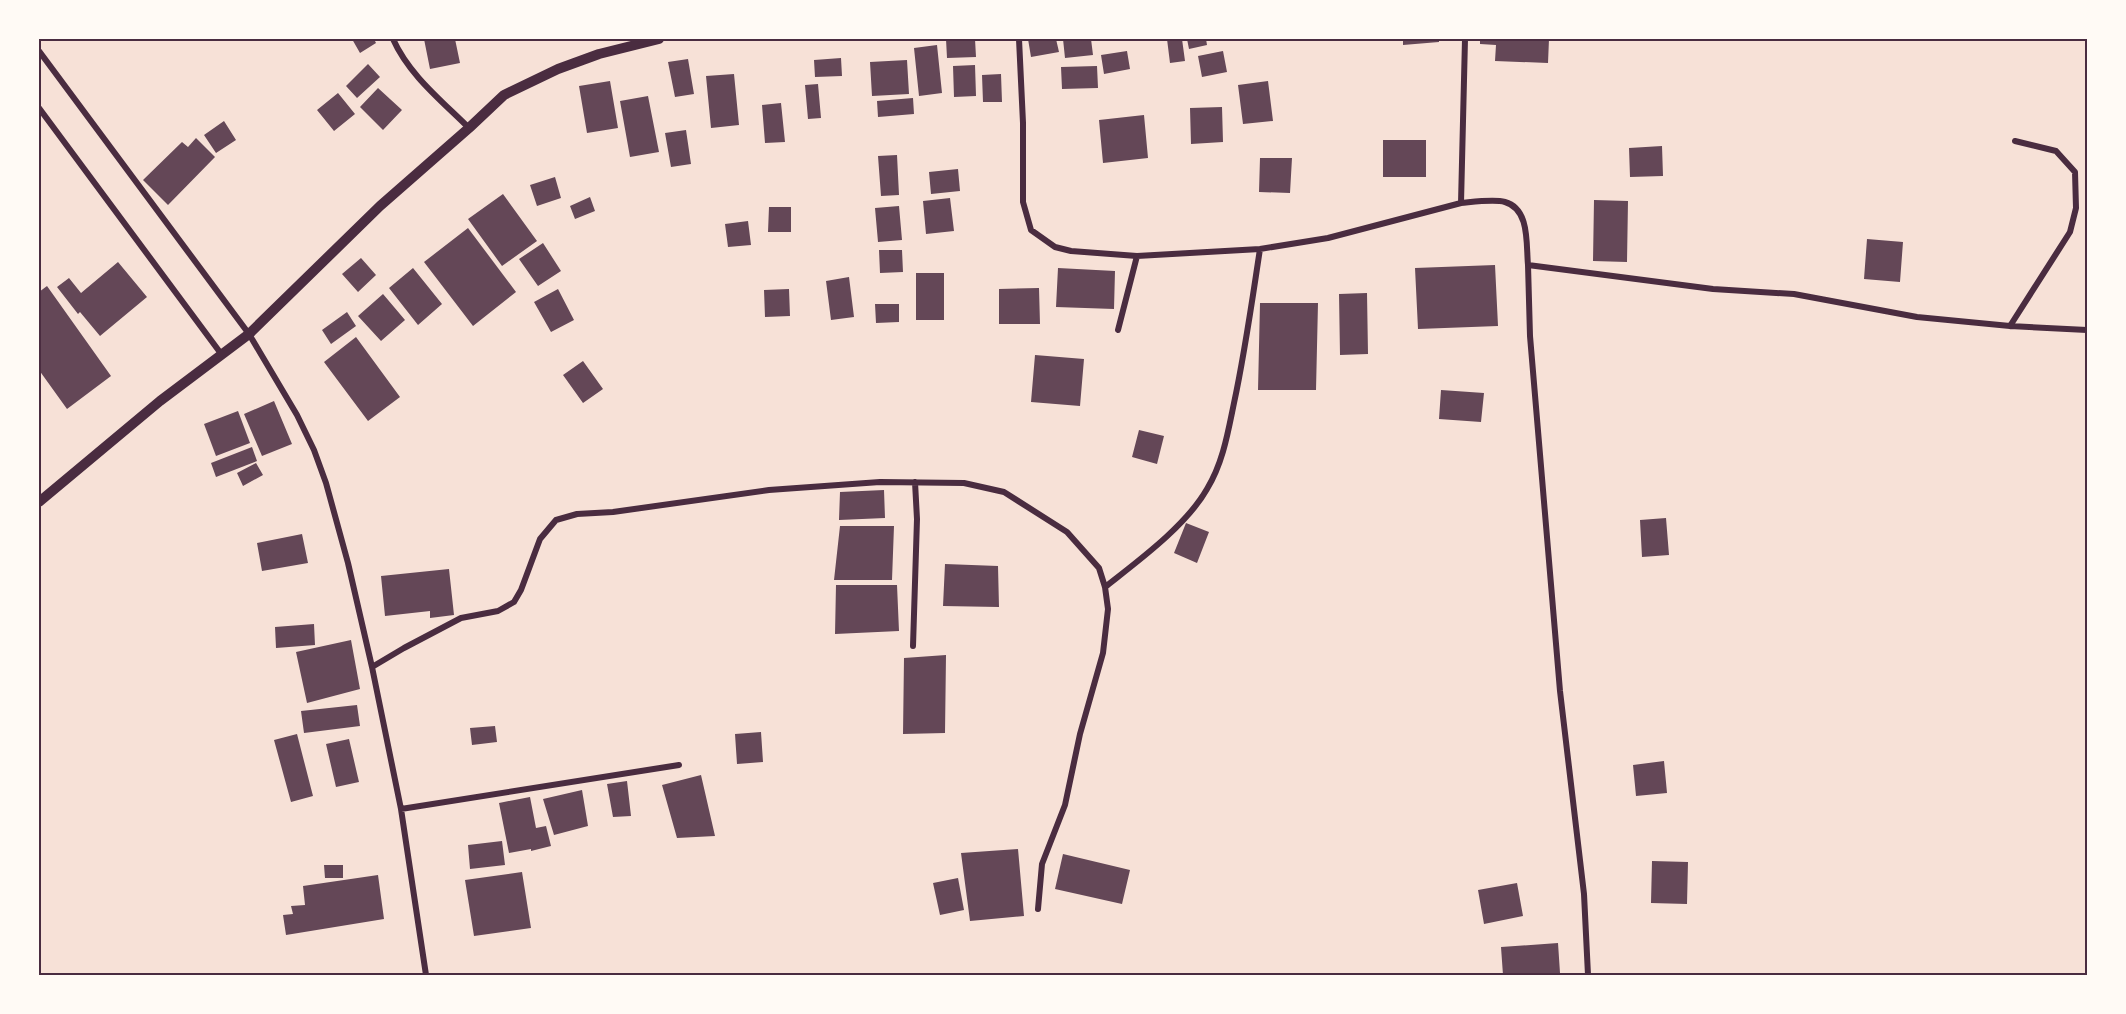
<svg xmlns="http://www.w3.org/2000/svg" width="2126" height="1014" font-family="Poppins,sans-serif">
	<style>
		.building { fill: #644757 }
		.lines { fill: none; stroke-linecap: round; stroke-linejoin: round }
		.minor { stroke: #4a2c40; stroke-width: 6 }
		.tertiary { stroke: #4a2c40; stroke-width: 10 }
		.neatline { fill: none; stroke: #4a2c40; stroke-width: 2 }
	</style>
	<rect width="100%" height="100%" fill="#f7e1d7"/>
	<path class="building" d="M352,39H374L376,43L360,53Z
		M424,39H455L460,63L430,69Z
		M946,39H975L976,57L947,58Z
		M1028,39H1056L1059,52L1031,57Z
		M1063,39H1091L1093,55L1065,58Z
		M1167,39H1182L1185,61L1170,63Z
		M1187,39H1206L1207,45L1189,49Z
		M1403,39H1439V42L1403,45Z
		M1480,39H1549L1548,63L1495,61L1496,45L1480,44Z
		M937,45L942,93L919,96L914,48Z
		M1127,51L1130,69L1104,74L1101,55Z
		M1223,51L1227,72L1202,77L1198,56Z
		M841,58L842,76L815,77L814,60Z
		M688,59L694,94L675,97L668,62Z
		M907,60L909,94L872,96L870,62Z
		M368,64L380,77L357,98L346,86Z
		M975,65L976,96L954,97L953,66Z
		M1097,66L1098,88L1062,89L1061,67Z
		M734,74L739,125L711,128L706,76Z
		M1001,74L1002,102H983L982,75Z
		M610,81L618,128L587,133L579,86Z
		M1268,81L1273,121L1243,124L1238,85Z
		M818,84L821,118L808,119L805,85Z
		M378,88L402,110L383,130L360,107Z
		M338,93L355,114L334,131L317,110Z
		M648,96L659,152L630,157L620,101Z
		M913,98L914,114L878,117L877,101Z
		M781,103L785,142L765,143L762,105Z
		M1222,107L1223,142L1191,144L1190,108Z
		M1144,115L1148,158L1103,163L1099,120Z
		M224,121L236,140L216,153L204,135Z
		M686,130L691,164L671,167L665,133Z
		M196,138L215,157L168,205L143,180L182,142L188,147Z
		M1383,140H1426V177H1383Z
		M1662,146L1663,176L1630,177L1629,148Z
		M897,155L899,195L881,196L878,156Z
		M1260,158H1292L1290,193L1259,192Z
		M958,169L960,191L931,194L929,172Z
		M555,177L561,198L537,206L530,185Z
		M503,194L537,241L502,266L468,219Z
		M590,197L595,211L575,219L570,206Z
		M950,198L954,231L926,234L923,201Z
		M1594,200L1628,201L1627,262L1593,261Z
		M899,206L902,240L878,242L875,208Z
		M769,207H791V232H768Z
		M748,221L751,245L728,247L725,224Z
		M468,228L516,292L473,326L424,262Z
		M1867,239L1903,242L1900,282L1864,279Z
		M543,243L561,271L538,286L519,259Z
		M879,250H902L903,272L880,273Z
		M361,258L376,275L358,292L342,274Z
		M118,262L147,297L100,336L80,312L78,314L57,287L69,278L81,293Z
		M1495,265L1498,326L1418,329L1415,268Z
		M413,268L442,304L418,325L389,288Z
		M1058,268L1115,271L1114,309L1056,307Z
		M916,273H944V320H916Z
		M849,277L854,317L831,320L826,281Z
		M47,286L111,376L67,409L39,370V292Z
		M1039,288L1040,324H999V289Z
		M558,289L574,320L551,332L534,302Z
		M789,289L790,316L765,317L764,290Z
		M1367,293L1368,354L1340,355L1339,294Z
		M383,294L405,320L381,341L358,316Z
		M1260,303H1318L1316,390H1258Z
		M875,304H899V322L876,323Z
		M347,312L356,326L331,344L322,330Z
		M356,337L400,397L368,421L324,362Z
		M1035,355L1084,359L1080,406L1031,402Z
		M583,361L603,389L583,403L563,375Z
		M1441,390L1484,393L1481,422L1439,419Z
		M274,401L292,444L262,456L244,414Z
		M238,411L250,443L216,456L204,424Z
		M1139,430L1164,436L1157,464L1132,457Z
		M252,447L257,461L216,477L211,463Z
		M256,463L263,475L243,486L237,473Z
		M884,490L885,518L839,520L840,492Z
		M1666,518L1669,555L1642,557L1640,520Z
		M1186,523L1209,532L1197,563L1174,553Z
		M840,526H894L892,580H834Z
		M302,534L308,563L262,571L257,543Z
		M945,564L998,566L999,607L943,606Z
		M449,569L454,615L430,618V611L385,616L381,576Z
		M836,585H897L899,631L835,634Z
		M314,624L315,645L276,648L275,627Z
		M351,640L360,689L307,703L296,652Z
		M946,655L945,733L903,734L904,658Z
		M357,705L360,726L304,733L301,711Z
		M495,726L497,742L472,745L470,728Z
		M761,732L763,762L737,764L735,734Z
		M297,734L313,796L291,802L274,740Z
		M349,739L359,782L336,787L326,744Z
		M1664,761L1667,793L1636,796L1633,765Z
		M701,775L715,836L677,838L662,785Z
		M627,781L631,816L613,817L607,784Z
		M582,790L588,826L554,835L543,799Z
		M530,797L536,828L546,826L551,846L531,851V849L509,853L499,803Z
		M502,841L505,865L470,869L468,845Z
		M1018,849L1024,916L970,921L961,853Z
		M1063,854L1130,870L1122,904L1055,889Z
		M1652,861L1688,862L1687,904L1651,903Z
		M324,865H343V878H325Z
		M522,872L531,928L474,936L465,880Z
		M378,875L384,919L286,935L283,915L293,914L291,906L305,905L303,886Z
		M958,878L964,910L940,915L933,883Z
		M1517,883L1523,916L1484,924L1478,890Z
		M1558,943L1560,973L1503,975L1501,947Z"/>
	<g class="lines">
		<path class="minor" d="M393,39C409,75 442,101 469,128
			M1019,39L1023,123V202L1031,230L1055,247L1071,251L1137,256L1260,249L1328,238L1461,203L1465,39
			M39,51L249,334L297,415L314,450L326,483L348,563L372,667L401,809L426,975
			M39,108L222,355
			M1461,203C1473,202 1494,199 1505,202C1530,209 1526,244 1528,265L1713,289L1794,294L1917,317L2010,326L2087,330
			M1528,265L1530,336L1560,691L1584,894L1588,975
			M2010,326L2070,232L2076,208L2075,172L2056,151L2015,141
			M1118,330L1137,256
			M1105,587C1138,561 1186,526 1207,489C1223,463 1228,432 1234,403C1245,352 1252,301 1260,249
			M913,646L917,519L915,482
			M372,667L404,648L461,618L498,611L514,602L521,590L540,539L556,520L577,514L613,512L769,490L880,482L964,483L1004,492L1067,532L1099,568L1105,587L1108,609L1103,653L1080,734L1065,805L1042,864L1038,909
			M401,809L679,765"/>
		<path class="tertiary" d="M39,502L160,401L249,334L380,206L469,128L504,95L558,69L599,54L659,39"/>
	</g>
	<rect width="2126" height="1014" fill="none" stroke="#fffaf5" stroke-width="81"/>
	<rect x="40" y="40" width="2046" height="934" class="neatline"/>
</svg>
